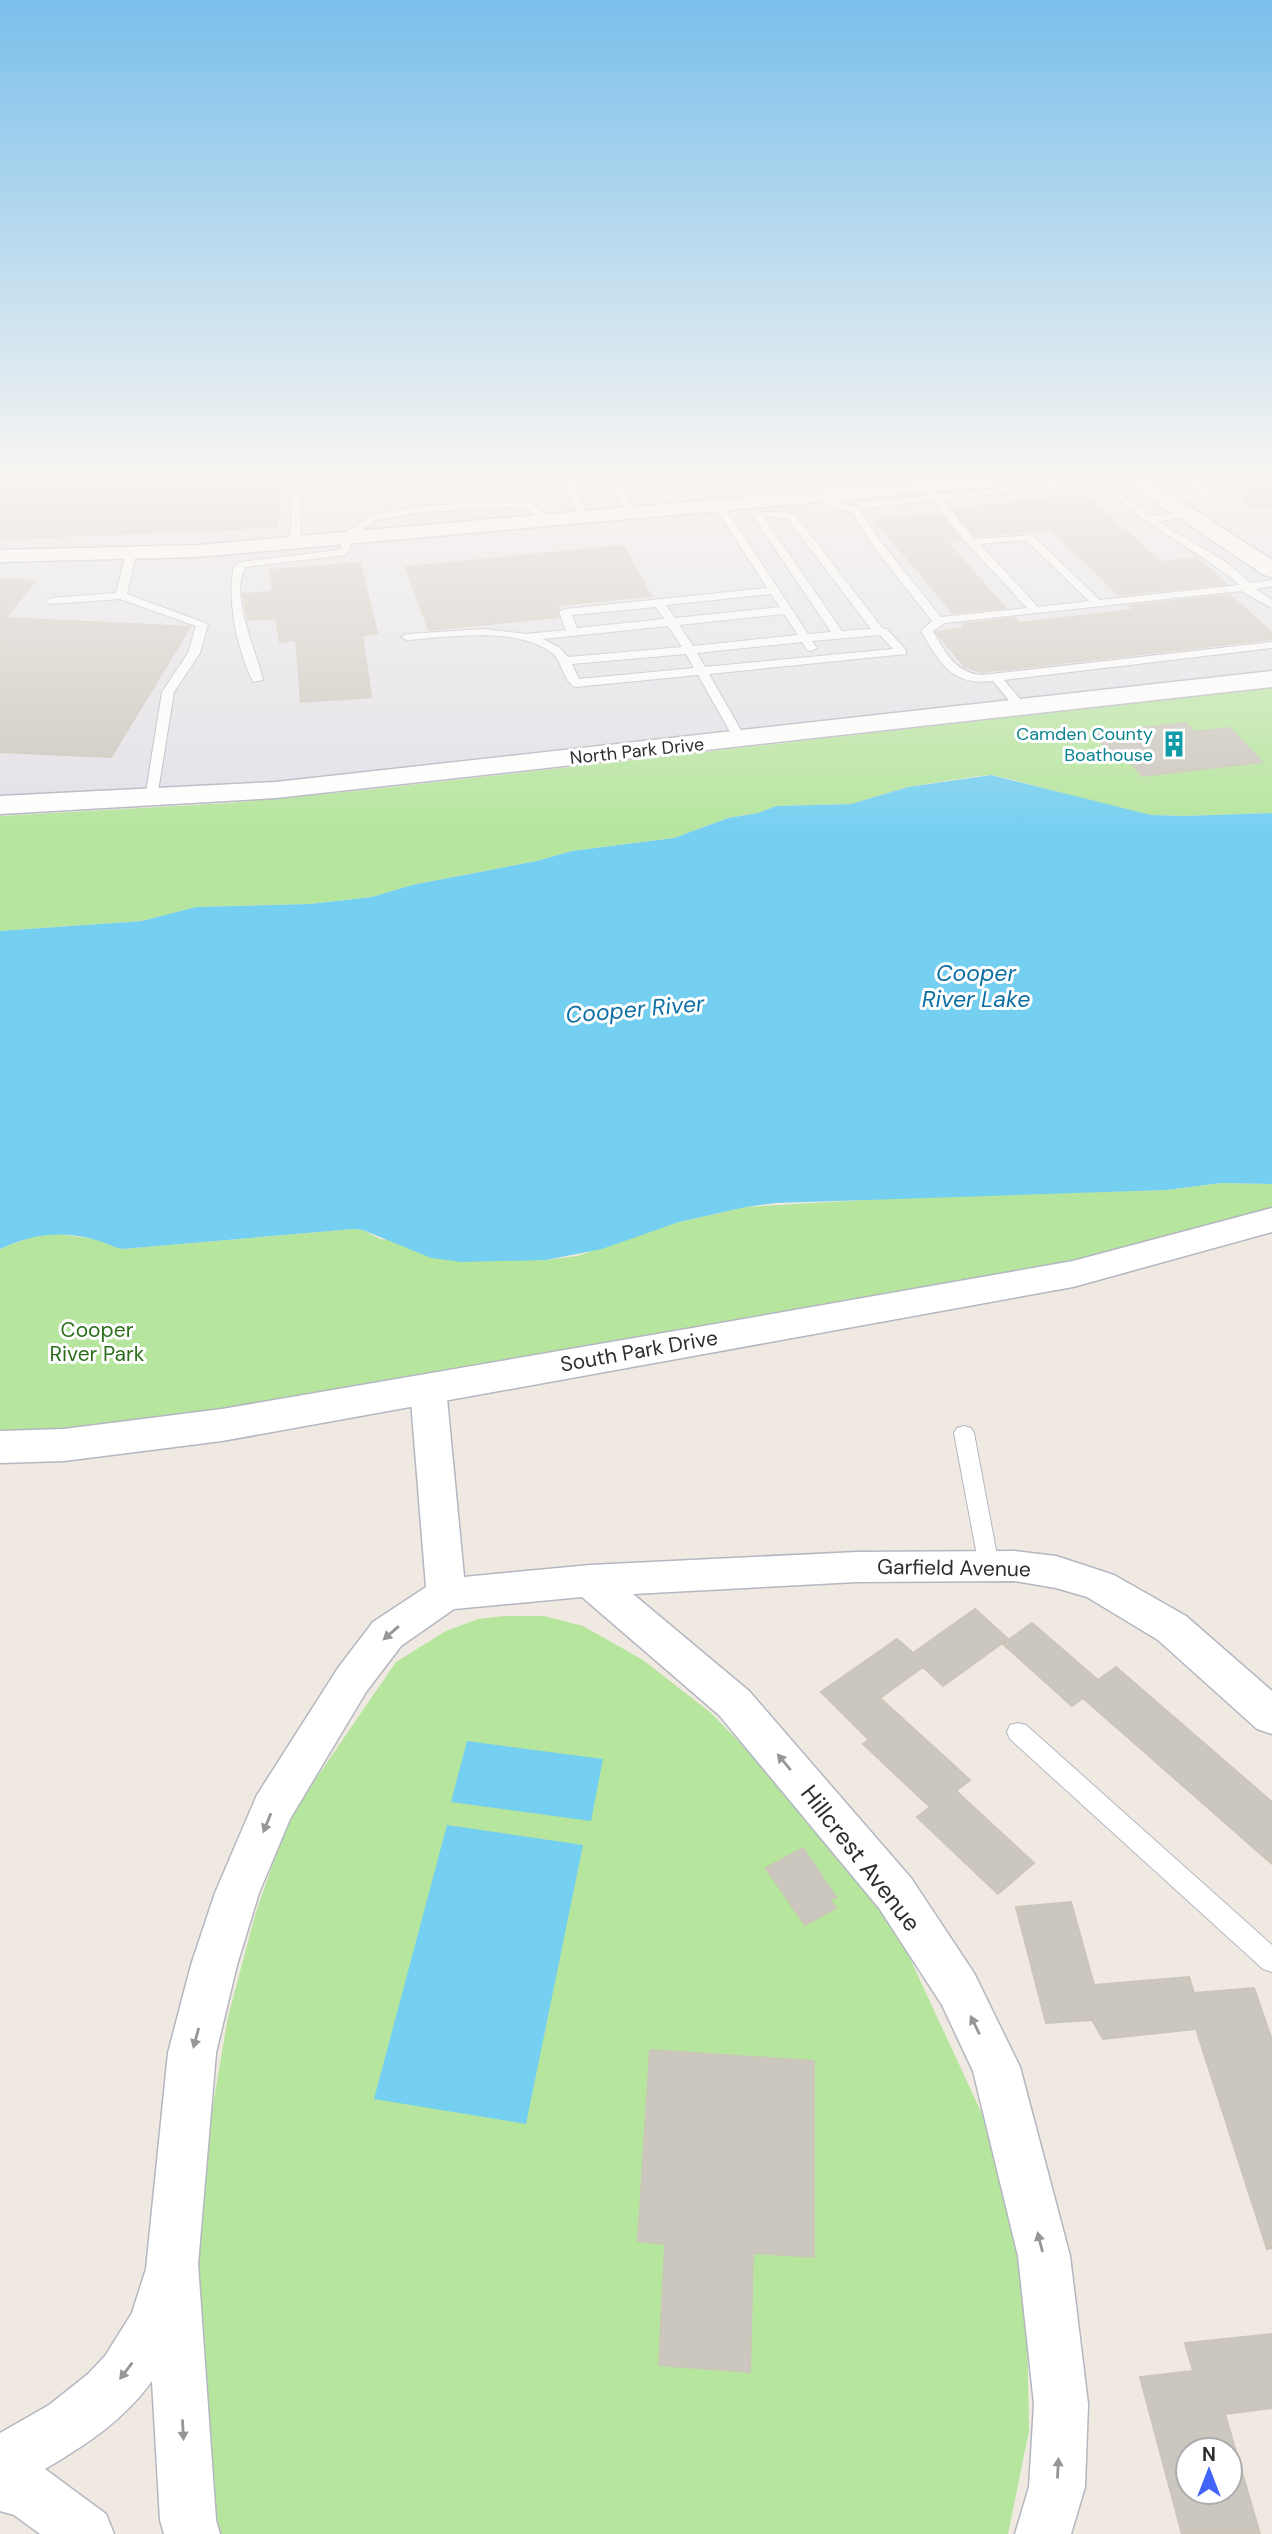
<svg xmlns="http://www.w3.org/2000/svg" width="1272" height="2534" font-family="'DM Sans',sans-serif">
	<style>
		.industrial { fill: #e3e1e8 }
		.green { fill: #b6e59e }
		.water { fill: #75cff0 }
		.building { fill: #cbc7bf; stroke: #cbc5ba; stroke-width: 2; fill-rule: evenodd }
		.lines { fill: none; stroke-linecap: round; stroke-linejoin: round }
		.service-casing { stroke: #b4b7c1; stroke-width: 2 }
		.minor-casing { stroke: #b4b7c1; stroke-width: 3 }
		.tertiary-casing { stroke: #b4b7c1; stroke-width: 3 }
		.service { fill: #fff; fill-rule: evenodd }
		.minor { fill: #fff; fill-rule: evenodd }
		.tertiary { fill: #fff; fill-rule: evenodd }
		.oneway { fill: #969696 }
		.labels { text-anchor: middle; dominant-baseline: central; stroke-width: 6; stroke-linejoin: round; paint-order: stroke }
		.far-culture-label { font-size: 18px; fill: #0d838f; stroke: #fff; text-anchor: end }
		.far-street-label { font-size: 18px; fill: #2e2e2e; stroke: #fff }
		.park-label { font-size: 21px; fill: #2c6e1b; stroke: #fff }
		.street-label { font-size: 21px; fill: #2e2e2e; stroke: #fff }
		.water-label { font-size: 23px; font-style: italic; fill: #0d6fa3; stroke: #fff }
		.near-street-label { font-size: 24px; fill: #2e2e2e; stroke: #fff }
	</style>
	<rect width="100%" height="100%" fill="#efe9e1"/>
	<path class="industrial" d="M0,479H1272V679L276,790L0,805Z"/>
	<path class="green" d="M1272,688V813L1184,816L1151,815L1086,800L1010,779L991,775L972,777L908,787L851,804L776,806L758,813L728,818L674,838L572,851L537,861L412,885L372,897L309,904L196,907L142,921L0,931V816L229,803L375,789Z
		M1221,1183L1272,1184V1220L1073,1274L0,1447V1249L39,1234L54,1233L99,1240L122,1249L354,1229L363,1230L380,1239L546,1260L577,1256L679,1222L746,1207L913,1197L1167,1190Z
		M504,1616H544L583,1626L643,1660L711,1713L815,1820L894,1924L989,2129L1017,2228L1027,2322L1029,2431L1008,2534H193L192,2227L228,2017L255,1915L289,1818L396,1662L446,1631L478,1619Z"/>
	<path class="water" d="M991,775L1151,815L1184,816L1272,813V1184L1221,1183L1167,1190L776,1203L746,1207L679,1222L602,1249L546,1260L462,1262L431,1258L363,1230L354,1229L122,1249C112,1247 105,1242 96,1240C60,1230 33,1234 0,1249V931L142,921L196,907L309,904L372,897L412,885L537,861L572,851L674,838L728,818L758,813L776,806L851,804L908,787Z
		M467,1741L603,1759L591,1821L451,1802Z
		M447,1825L583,1845L526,2124L374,2099Z"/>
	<path class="building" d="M0,479H281L277,527L0,539Z
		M1234,479H1272V508H1251Z
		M1086,495L1160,562L1196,558L1226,584L1119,595L1050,529L975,536L953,509Z
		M941,514L960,539L946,541L1005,608L953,613L875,520Z
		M623,546L651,596L558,605V617L429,630L406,567Z
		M360,563L377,633L362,635L371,697L301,702L296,640L280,642L276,618L248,620L243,594L273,592L270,570Z
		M0,579L35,581L6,618L190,627L111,757L0,752Z
		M1230,595L1272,633V639L982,672L965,667L936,632L966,628L962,624L1015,618L1019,623L1134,610L1129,606Z
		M1186,723L1194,732L1230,728L1262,762L1142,776L1124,755L1112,756L1093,733Z
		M975,1609L1008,1639L943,1686L923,1667L880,1698L970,1780L956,1791L1034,1863L998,1894L917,1817L930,1807L863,1744L869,1740L821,1692L897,1639L913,1653Z
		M1032,1623L1098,1680L1116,1667L1272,1802V1864L1083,1698L1072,1706L1003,1644Z
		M803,1848L836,1897L830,1900L836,1908L805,1925L766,1868Z
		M1071,1902L1094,1985L1189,1977L1194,1993L1254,1988L1272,2040V2248L1267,2249L1196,2029L1103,2039L1092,2020L1046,2023L1016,1907Z
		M650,2050L814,2061V2257L753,2253L750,2372L659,2365L665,2244L638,2241Z
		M1272,2334V2408L1225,2414L1260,2534H1182L1140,2377L1193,2371L1185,2343ZM1188,2450H1230V2492H1188Z"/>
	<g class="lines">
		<g class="service-casing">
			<path id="service" d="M293,479H303L300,543L295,546L290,543Z
				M564,479H574L588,520L579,518Z
				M610,479H620L637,514L636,516L627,514Z
				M837,479H853L837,485L832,498L853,506L861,502L929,495L927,492L932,489L939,494L1047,483L1043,479H1054L1060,483V487L943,500L974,539L1032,535L1100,600L1240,585C1198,550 1149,528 1108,492L1106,490L1111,487L1152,516L1190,512V516L1158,522L1223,560L1251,583L1272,580V586L1256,589L1272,600V608L1241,591L945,623L933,631C945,652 955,673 982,675L1272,642V648L1004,680L1026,706L1016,709L993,681C951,686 940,663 921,631L932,621L877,551L851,512L831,507L816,496L825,494L830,481ZM934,501L964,540L1027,608L941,617L885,547L860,511L864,508ZM1026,540L1089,601L1038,607L980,544Z
				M1182,479C1194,479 1205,482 1209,495L1165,505V501L1198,493Z
				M512,501L534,504L554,521L545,523L527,509L512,507L423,512L376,520L348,540L351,548L345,555L246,567C228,593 257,652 263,680L253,682C237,647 228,608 233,569L239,562L338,550L341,547L339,537L373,515L423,506Z
				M719,503L724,506L808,634L831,632L754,518L760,512L794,513L882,628L887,629L906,650V654L709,674L746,739L740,743L734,739L698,675L575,687C563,681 562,660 552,653C518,626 448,637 407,640L401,637L407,634L484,629L526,634L566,630L559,612L565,609L767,588L714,506ZM766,517L787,518L871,629L842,631L765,519ZM771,594L780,607L675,618L666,605ZM656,607L664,619L577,628L572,615ZM784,614L798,635L693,646L679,625ZM668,626L682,647L568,657L560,648L543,639ZM880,635L893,649L705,667L697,653L802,642L807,650L811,651L817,648L812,641ZM686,654L694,668L579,679L572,664Z
				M131,550L136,553L127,594L208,624L200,653L174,692L157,798L151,802L145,798L162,692L188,653L196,626L120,599L51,604L46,601L51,598L116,593L126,553Z
				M964,1426L971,1428L974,1433L999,1566L996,1572L989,1574L982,1572L979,1566L954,1433L957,1428Z
				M1018,1723L1026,1725L1272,1945V1972L1263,1969L1010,1739L1007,1732L1010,1725Z"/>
		</g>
		<g class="minor-casing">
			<path id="minor" d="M949,479H1021L1012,485L198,557L0,562V550L198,545Z
				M428,1375L441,1379L446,1388L464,1577L590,1565L857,1552L1014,1551L1056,1556L1114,1575L1186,1616L1272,1691V1734L1257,1729L1158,1640L1087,1597L1056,1588L1014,1581L857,1582L633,1594L749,1691L911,1878L974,1973L1020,2067L1070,2256L1088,2404L1085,2487L1071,2534H1015L1029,2487L1034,2404L1018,2256L973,2071L942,2005L879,1908L719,1715L582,1597L454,1609L401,1646L366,1692L290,1819L259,1893L237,1965L216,2053L198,2264L216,2520L220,2534H164L160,2520L152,2381C124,2420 86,2445 45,2469L106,2514L114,2534H40L14,2515L0,2511V2433L49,2405L88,2374L105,2356L132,2313L146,2269L168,2053L191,1965L215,1893L257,1795L338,1668L373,1622L426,1587L410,1388L415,1379Z"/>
		</g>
		<g class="tertiary-casing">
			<path id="tertiary" d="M1121,479H1147L1272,560V577L1264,575Z
				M1272,671V687L276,798L0,814V796L276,782Z
				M1272,1208V1232L1073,1287L704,1354L222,1441L64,1461L0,1463V1431L64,1429L222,1409L704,1326L1073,1261Z"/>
		</g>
		<use href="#service" class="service"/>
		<use href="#minor" class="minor"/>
		<use href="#tertiary" class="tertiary"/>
	</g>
	<defs><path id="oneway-solid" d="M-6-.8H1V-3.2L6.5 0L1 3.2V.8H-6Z" transform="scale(1.75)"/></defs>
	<g class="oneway">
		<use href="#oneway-solid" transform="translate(391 1633) rotate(139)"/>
		<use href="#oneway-solid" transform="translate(784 1762) rotate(-130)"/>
		<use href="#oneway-solid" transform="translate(267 1823) rotate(112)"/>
		<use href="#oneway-solid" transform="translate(975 2025) rotate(-116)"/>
		<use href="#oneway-solid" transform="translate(196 2038) rotate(105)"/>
		<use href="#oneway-solid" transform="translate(1040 2242) rotate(-104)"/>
		<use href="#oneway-solid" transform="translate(126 2371) rotate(127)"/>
		<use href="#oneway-solid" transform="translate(183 2430) rotate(87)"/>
		<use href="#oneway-solid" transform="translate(1058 2468) rotate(-87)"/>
	</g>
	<linearGradient id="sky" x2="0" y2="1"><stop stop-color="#7abfeb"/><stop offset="0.57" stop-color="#f8f5f2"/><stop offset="1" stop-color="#f8f5f2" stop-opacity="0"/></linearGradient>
	<rect width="1272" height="834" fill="url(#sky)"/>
	<defs>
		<g id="building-bare" transform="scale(2.1)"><path d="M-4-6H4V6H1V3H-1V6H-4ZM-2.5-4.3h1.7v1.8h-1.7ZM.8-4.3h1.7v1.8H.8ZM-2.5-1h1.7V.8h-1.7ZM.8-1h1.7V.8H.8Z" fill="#0f9aa8" stroke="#fff" stroke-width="2.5" paint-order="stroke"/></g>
	</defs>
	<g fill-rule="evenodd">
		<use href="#building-bare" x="1174" y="744"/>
	</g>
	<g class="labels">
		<g class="far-culture-label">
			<text x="1153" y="734">Camden County<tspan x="1153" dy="21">Boathouse</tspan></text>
		</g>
		<g class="far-street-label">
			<text transform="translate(637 751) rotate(-6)">North Park Drive</text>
		</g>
		<g class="park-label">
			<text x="97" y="1330">Cooper<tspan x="97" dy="24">River Park</tspan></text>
		</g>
		<g class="street-label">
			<text transform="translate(639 1351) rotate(-10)">South Park Drive</text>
			<text transform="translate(954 1568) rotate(1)">Garfield Avenue</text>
		</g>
		<g class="water-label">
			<text x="976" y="973">Cooper<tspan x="976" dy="26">River Lake</tspan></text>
			<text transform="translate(635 1009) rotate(-5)">Cooper River</text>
		</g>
		<g class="near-street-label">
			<text transform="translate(861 1858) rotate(52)">Hillcrest Avenue</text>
		</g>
	</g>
	<g transform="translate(1209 2471)"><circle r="33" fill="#ffffff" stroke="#ababab" stroke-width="2"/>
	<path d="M0-5L12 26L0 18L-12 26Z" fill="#4264fb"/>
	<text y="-10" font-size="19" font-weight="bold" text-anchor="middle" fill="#2e2e2e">N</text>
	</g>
</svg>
